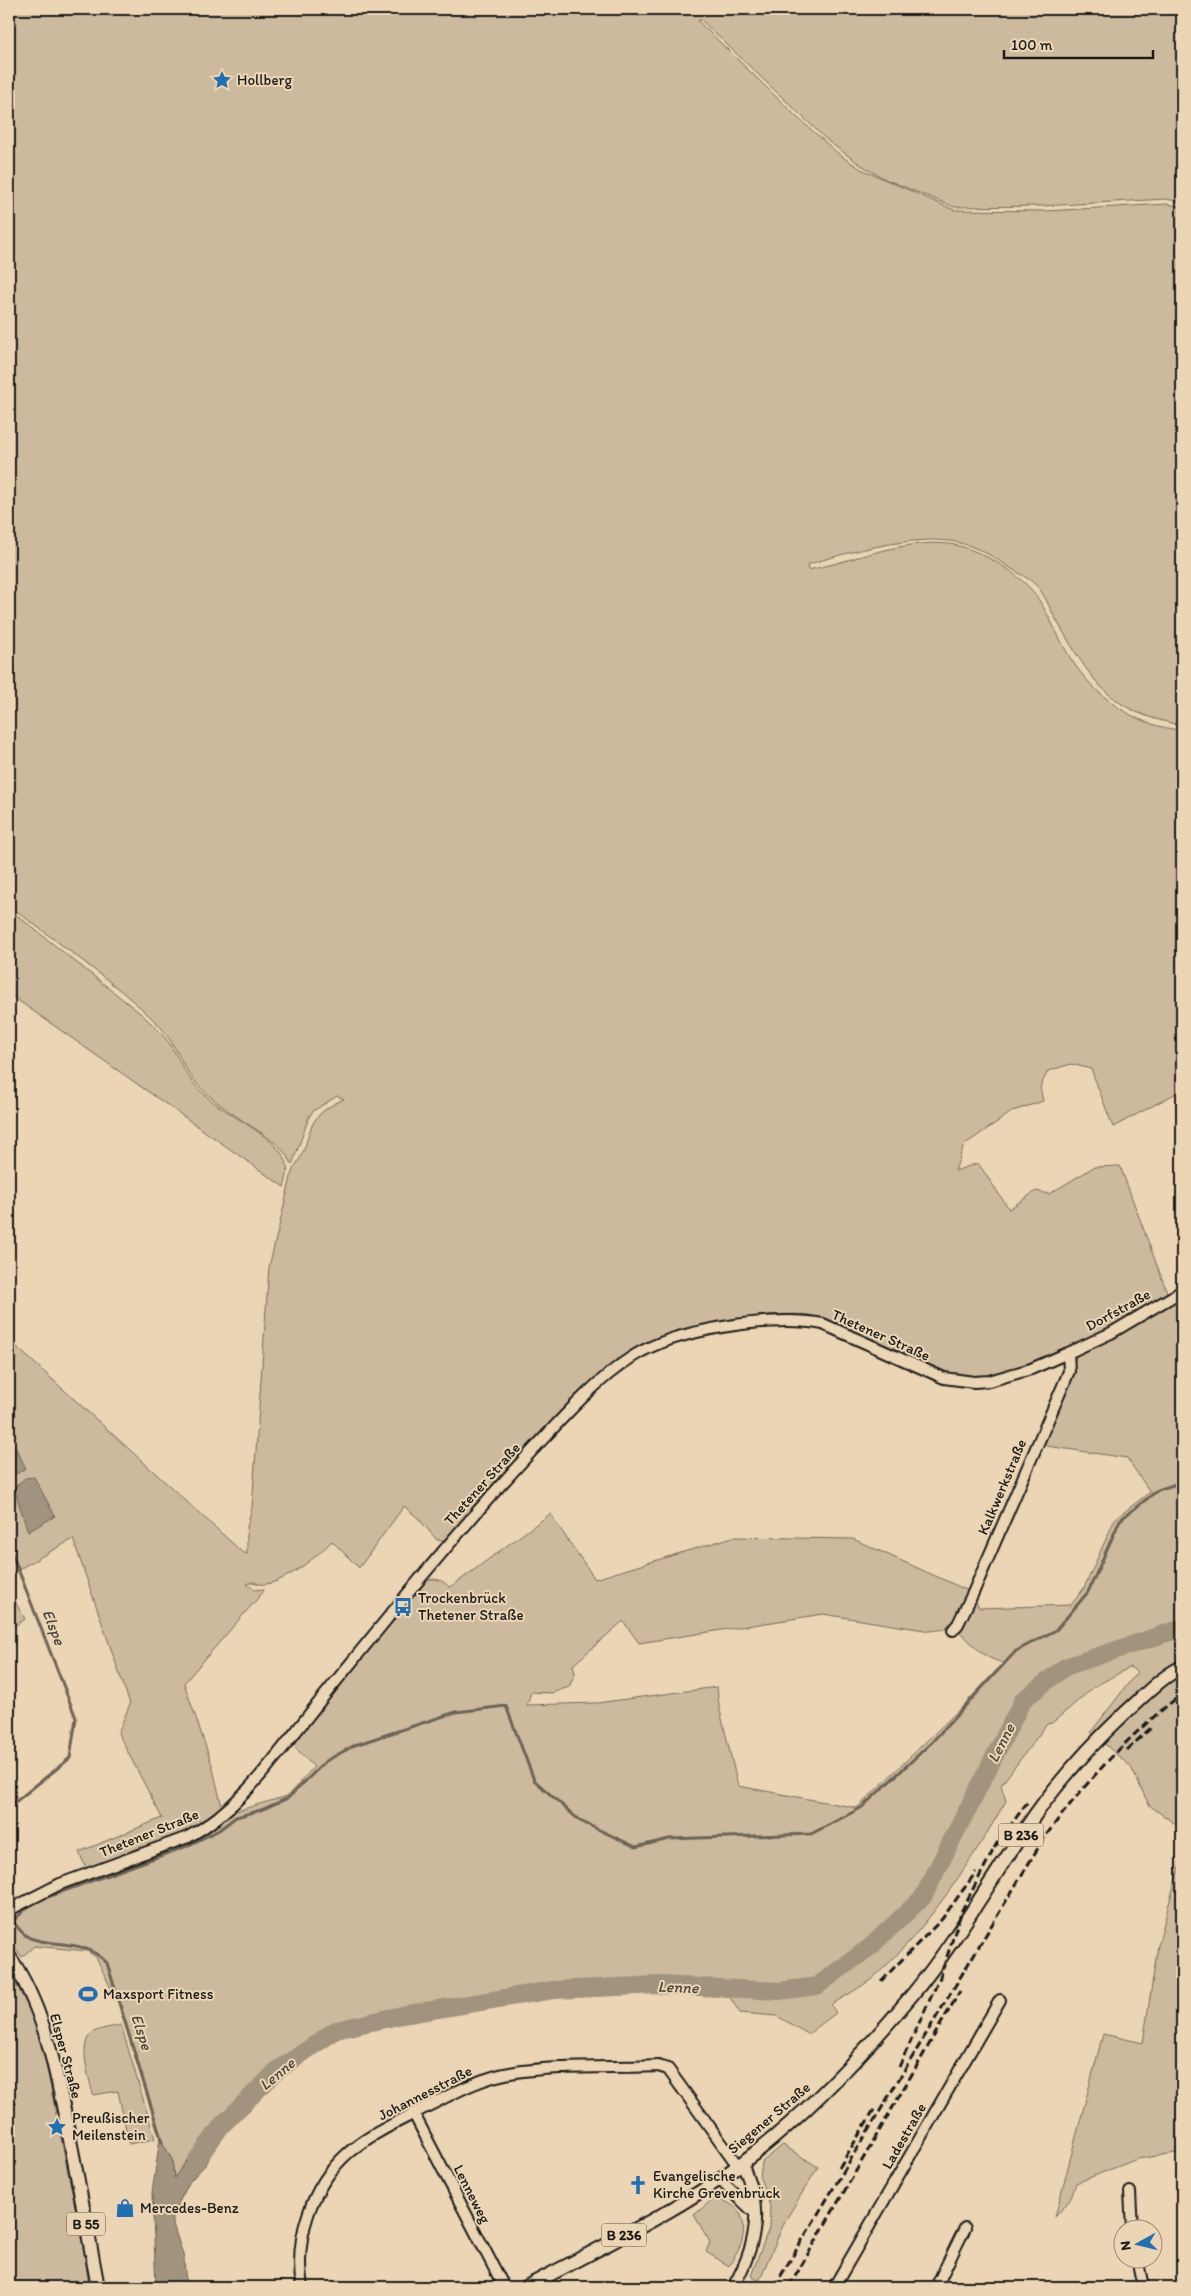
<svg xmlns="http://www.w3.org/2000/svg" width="1191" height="2296" font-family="Itim,sans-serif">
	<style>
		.green { fill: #cdba9e; stroke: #746b5d; fill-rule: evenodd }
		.water { fill: #a1937e; stroke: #6c6357 }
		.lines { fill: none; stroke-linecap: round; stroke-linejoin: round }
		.stream { stroke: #6c6357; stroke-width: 3 }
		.river { stroke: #a1937e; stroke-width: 18 }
		.minor-casing { stroke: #1c1c1c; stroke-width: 14 }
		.major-casing { stroke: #1c1c1c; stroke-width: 16 }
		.minor { stroke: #ebd5b4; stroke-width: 10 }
		.major { stroke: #ebd5b4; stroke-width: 12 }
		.rail { stroke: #1c1c1c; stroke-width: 3; stroke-dasharray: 8 4; stroke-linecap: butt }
		.labels { text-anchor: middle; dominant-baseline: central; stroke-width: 4; stroke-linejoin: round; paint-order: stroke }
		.shield { fill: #ebd5b4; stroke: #5a544a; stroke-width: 1 }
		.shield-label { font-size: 14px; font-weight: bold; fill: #1c1c1c }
		.poi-label { font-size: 15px; fill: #1c1c1c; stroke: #ebd5b4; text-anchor: start }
		.street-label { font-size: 15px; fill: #1c1c1c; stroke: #ebd5b4 }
		.water-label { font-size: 16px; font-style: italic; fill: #4b463e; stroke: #ebd5b4 }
	</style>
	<rect width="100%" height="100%" fill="#ebd5b4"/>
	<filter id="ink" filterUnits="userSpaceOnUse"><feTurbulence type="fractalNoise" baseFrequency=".02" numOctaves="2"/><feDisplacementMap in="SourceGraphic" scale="10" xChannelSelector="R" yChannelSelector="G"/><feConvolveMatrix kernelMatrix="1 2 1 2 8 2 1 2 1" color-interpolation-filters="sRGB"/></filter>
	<g filter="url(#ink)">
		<path class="green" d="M9,9H1182V202L1166,199L1042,206L954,207L885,179L861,165L829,142L700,19L698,21L799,119L840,155L861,169L954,210L1045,211L1168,204L1182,207V725C1109,713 1091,680 1057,621C1050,610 1045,594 1036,585C1029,578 1018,573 1010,568C994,557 976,546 956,542C916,534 846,552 807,565L808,570C854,561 901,539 949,544C976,547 1018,572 1034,593C1048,612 1057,635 1069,656C1093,695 1135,727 1182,730V1090L1113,1127L1091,1069L1071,1064L1048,1071L1040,1087L1043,1101L1013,1111L964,1145L955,1171L978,1163L1009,1209L1036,1191L1049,1194L1094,1167L1120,1166L1168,1295C1121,1322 1028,1380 975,1378C928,1377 883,1345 841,1326C832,1322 819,1317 809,1315C775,1310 677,1328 645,1343C634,1348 624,1357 614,1364L445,1541L437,1540L418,1518L404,1506L359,1568L332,1541C319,1555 273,1594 254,1582L247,1584L255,1590L263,1589L264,1591L184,1683L212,1765L222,1807L197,1827L86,1868L79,1852L162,1818L118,1733L130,1704L73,1539L12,1573L9,1566V1477L10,1478L21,1458L9,1436V1340L242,1552L247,1554V1527L252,1507L269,1267L293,1169C317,1138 298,1119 344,1099L337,1096L313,1111L309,1117L292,1165L286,1154L278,1145C252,1125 221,1109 199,1086C181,1067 177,1044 157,1023C114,981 57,943 9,905Z
			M9,909L140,1013C151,1023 163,1033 171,1046C182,1065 189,1082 206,1096C227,1115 271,1134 284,1157C290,1167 287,1177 284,1187L9,994Z
			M1182,1297V1829L1149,1805L1131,1767L1091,1732L1137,1672L1130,1667L1094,1687L1052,1723L1047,1724L1001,1785L1006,1801C970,1863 927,1930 873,1978C860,1988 845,1996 831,2005L836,2013L808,2034L777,2016L740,2013L723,1987L710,1982L656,1979L343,2027L299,2056L219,2134L187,2160L174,2179L172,2160L160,2138L118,2003L96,1957L87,1951L34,1946L22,1957L9,1938V1917C58,1883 137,1862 195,1840L210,1832L233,1812L287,1796L314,1767L291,1743L423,1583C432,1576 442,1579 449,1587L455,1584L550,1514L595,1579L733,1537L853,1539L971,1592L979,1608L1071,1605L1084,1588L1115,1519L1150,1492L1127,1458L1040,1445L1078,1353L1135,1326ZM823,1614L931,1631C967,1625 961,1638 985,1655C990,1659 997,1661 1003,1663L964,1705L857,1808L738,1786L719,1706L717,1687L597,1703L527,1705L531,1692L552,1693L569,1687L575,1673L573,1665L623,1621L639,1643Z
			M9,1591L25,1619L9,1629Z
			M1182,1830V2152L1137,2159L1076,2183L1070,2200L1055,2217L1103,2034L1143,2043L1158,1945L1180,1863Z
			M9,1971L33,2016L42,2045L84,2251L89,2287H9Z
			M121,2025L155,2139L129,2144L118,2091L93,2095C90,2079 76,2042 94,2032C102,2028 113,2027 121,2025Z
			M783,2145L818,2167L785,2221L759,2281L751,2276L769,2228L770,2206L760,2178L762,2162Z
			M713,2199C739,2201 749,2220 741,2244C738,2252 733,2259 729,2266L706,2252L710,2242L694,2215Z"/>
		<path class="water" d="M9,1436L26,1468L10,1478L9,1477Z
			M34,1477L55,1516L28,1532L14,1488L25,1478Z
			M219,2134L207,2163L190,2181L173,2214V2224L184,2258L186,2287H156L152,2193L160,2138L172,2160L174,2178L187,2160Z"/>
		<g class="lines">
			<path class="stream" d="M9,1546L76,1718L70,1758L9,1807
				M39,1900L187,1846L219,1830L236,1817L261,1810L288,1798L326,1761L355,1745L456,1712L506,1706L534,1780L580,1821L636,1847L669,1839L811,1834L861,1808L931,1743L1016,1651L1056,1630L1088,1592L1120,1520L1158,1490L1182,1482
				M9,1915C14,1923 21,1934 30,1938C58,1948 83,1938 107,1963L162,2142
				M13,1921L33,1902"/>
			<path class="river" d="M196,2161L222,2125L278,2070L336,2030L402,2015L553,1990L660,1985L779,1991L817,1986L870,1947L923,1897L1023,1700L1065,1667L1182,1628"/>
			<g class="minor-casing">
				<path id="minor" d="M953,1630L958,1624L973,1593L1065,1381L1069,1371L1068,1353
					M9,1910L60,1884L188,1837C242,1808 278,1753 316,1706C385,1621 454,1535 529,1454C561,1420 592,1383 632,1357C675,1329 773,1315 823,1324L944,1378L974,1382L989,1381L1031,1369L1068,1353L1111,1333L1182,1291
					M414,2114L504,2287
					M719,2179L755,2213
					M1130,2192L1132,2228
					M1137,2258L1143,2287
					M302,2287C294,2239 311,2186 348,2153C370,2134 400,2121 426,2107C454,2093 480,2078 510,2073C555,2065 612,2068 658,2066L668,2069L738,2166
					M733,2287C748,2261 759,2231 754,2200C752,2188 747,2175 742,2162
					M834,2287L1000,2000
					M936,2287L965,2228"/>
			</g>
			<g class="major-casing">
				<path id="major" d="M9,1956C44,2007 55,2067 67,2125C78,2179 88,2233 98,2287
					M526,2287C597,2249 673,2214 738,2166C804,2117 860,2058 912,1995C955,1943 988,1884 1026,1828C1054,1786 1088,1748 1125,1713C1143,1697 1161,1677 1182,1667"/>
			</g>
			<use href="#minor" class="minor"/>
			<use href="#major" class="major"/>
			<path class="rail" d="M1127,1750L1153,1726
				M994,1848L1029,1800
				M881,1981L942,1919L976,1872
				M899,2067L941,1975L962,1910L997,1843
				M839,2168L875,2108
				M774,2287L1044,1838C1084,1784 1128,1735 1182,1694
				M789,2287L960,1991"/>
		</g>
	</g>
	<defs>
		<g id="sight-bare" transform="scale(1.5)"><path d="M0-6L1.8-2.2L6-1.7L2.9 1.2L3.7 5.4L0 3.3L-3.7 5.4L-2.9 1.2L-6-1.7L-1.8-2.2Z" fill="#1f6fb2" stroke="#ebd5b4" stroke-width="2.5" paint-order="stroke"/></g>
		<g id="bus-bare" transform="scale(1.5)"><path d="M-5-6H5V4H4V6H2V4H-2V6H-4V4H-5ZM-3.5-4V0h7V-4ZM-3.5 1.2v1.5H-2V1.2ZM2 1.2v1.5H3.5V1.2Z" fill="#1f6fb2" stroke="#ebd5b4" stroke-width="2.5" paint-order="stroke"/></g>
		<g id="stadium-bare" transform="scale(1.5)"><path d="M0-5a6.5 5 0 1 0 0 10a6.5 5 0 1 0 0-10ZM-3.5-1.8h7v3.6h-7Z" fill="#1f6fb2" stroke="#ebd5b4" stroke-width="2.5" paint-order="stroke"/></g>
		<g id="church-bare" transform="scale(1.5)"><path d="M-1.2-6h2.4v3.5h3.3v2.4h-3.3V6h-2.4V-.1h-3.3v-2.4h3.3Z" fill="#1f6fb2" stroke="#ebd5b4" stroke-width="2.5" paint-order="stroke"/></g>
		<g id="shop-bare" transform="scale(1.5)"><path d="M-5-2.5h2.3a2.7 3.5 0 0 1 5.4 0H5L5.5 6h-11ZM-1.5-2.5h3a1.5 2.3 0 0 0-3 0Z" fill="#1f6fb2" stroke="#ebd5b4" stroke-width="2.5" paint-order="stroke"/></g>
	</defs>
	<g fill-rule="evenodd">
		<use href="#sight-bare" x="222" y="80"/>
		<use href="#bus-bare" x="403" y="1607"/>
		<use href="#stadium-bare" x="88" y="1994"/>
		<use href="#sight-bare" x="57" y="2127"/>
		<use href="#church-bare" x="638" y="2185"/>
		<use href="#shop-bare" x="125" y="2208"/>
	</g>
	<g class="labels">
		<g class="shield">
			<rect x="998.5" y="1823.5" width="45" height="23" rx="4"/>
			<rect x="67" y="2212.5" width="38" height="23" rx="4"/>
			<rect x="601.5" y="2223.5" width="45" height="23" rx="4"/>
		</g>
		<g class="shield-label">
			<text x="1021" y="1835">B 236</text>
			<text x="86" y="2224">B 55</text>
			<text x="624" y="2235">B 236</text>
		</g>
		<g class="poi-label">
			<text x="237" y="80">Hollberg</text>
			<text x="418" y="1598">Trockenbrück<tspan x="418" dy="17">Thetener Straße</tspan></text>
			<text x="103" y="1994">Maxsport Fitness</text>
			<text x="72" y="2118">Preußischer<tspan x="72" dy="17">Meilenstein</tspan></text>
			<text x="653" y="2176">Evangelische<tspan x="653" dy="17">Kirche Grevenbrück</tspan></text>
			<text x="140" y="2208">Mercedes-Benz</text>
		</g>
		<g class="street-label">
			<text transform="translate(1118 1310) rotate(-29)">Dorfstraße</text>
			<text transform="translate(881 1335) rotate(24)">Thetener Straße</text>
			<text transform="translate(482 1484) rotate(-48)">Thetener Straße</text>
			<text transform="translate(1002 1487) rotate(-67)">Kalkwerkstraße</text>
			<text transform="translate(149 1833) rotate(-22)">Thetener Straße</text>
			<text transform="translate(66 2056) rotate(75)">Elsper Straße</text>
			<text transform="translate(425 2093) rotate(-27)">Johannesstraße</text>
			<text transform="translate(769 2118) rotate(-40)">Siegener Straße</text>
			<text transform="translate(904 2136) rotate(-60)">Ladestraße</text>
			<text transform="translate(472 2194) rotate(63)">Lenneweg</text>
		</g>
		<g class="water-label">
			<text transform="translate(54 1627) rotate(69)">Elspe</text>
			<text transform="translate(1001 1743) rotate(-63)">Lenne</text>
			<text transform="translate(678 1987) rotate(2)">Lenne</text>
			<text transform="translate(142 2032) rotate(72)">Elspe</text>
			<text transform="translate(277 2074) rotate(-40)">Lenne</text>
		</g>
	</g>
	<rect width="1191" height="2296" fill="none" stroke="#ebd5b4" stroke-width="30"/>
	<rect x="15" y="15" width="1161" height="2266" fill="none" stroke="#1c1c1c" stroke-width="2" filter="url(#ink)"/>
	<g transform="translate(1138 2244) rotate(262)"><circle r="24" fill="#ebd5b4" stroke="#988b77"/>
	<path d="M0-4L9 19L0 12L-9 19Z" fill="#1f6fb2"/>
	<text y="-8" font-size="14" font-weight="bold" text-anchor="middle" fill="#1c1c1c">N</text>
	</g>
	<path d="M1004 50v8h149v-8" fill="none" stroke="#1c1c1c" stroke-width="2.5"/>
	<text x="1011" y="50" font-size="15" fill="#1c1c1c" stroke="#ebd5b4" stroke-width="4" paint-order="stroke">100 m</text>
</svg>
